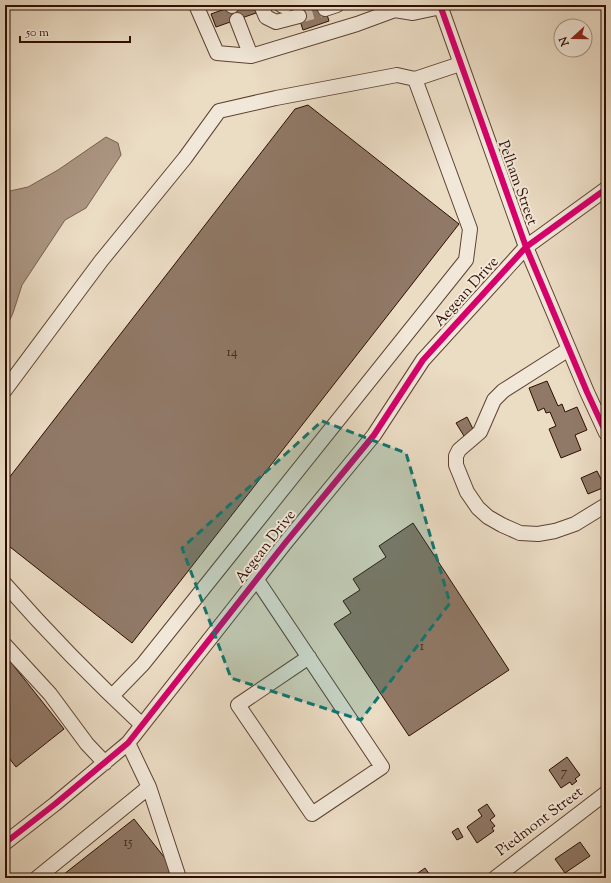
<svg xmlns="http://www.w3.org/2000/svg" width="611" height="883" font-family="'Sorts Mill Goudy',serif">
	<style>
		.water { fill: #ab9682; stroke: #79604f }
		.building { fill: #907967; stroke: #2e0e03 }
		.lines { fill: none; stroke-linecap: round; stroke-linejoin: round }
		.minor-tunnel { stroke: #cfbda7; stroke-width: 14; stroke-dasharray: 14 7; stroke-linecap: butt }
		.minor-casing { stroke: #5d4233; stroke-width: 16 }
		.minor { stroke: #f2e8d9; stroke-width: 14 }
		.cycleway-casing { stroke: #f2e8d9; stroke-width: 8 }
		.cycleway { stroke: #d6006c; stroke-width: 6 }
		.marked { fill: #0f766e; fill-opacity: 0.2; stroke: #0f766e; stroke-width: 3; stroke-dasharray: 8 5; stroke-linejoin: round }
		.labels { text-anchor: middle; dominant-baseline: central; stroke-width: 4; stroke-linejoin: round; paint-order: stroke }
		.number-label { font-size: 13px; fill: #46291c }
		.street-label { font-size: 15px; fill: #2e0e03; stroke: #f2e8d9 }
	</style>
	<rect width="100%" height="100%" fill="#ebdcc4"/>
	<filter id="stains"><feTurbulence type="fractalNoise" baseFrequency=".005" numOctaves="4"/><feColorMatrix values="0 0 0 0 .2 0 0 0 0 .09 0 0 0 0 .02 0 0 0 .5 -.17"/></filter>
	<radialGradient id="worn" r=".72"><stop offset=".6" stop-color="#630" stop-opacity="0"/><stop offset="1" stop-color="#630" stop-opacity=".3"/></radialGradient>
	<path class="water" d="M106,137L118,143L121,155L86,208L65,220L22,285L13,313L5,330V192L28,187L58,170Z"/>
	<path class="building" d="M236,5H254L256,13L216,27L211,14Z
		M320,5H324L329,21L303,30L297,12Z
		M308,105L459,224L132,643L5,543V483L295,109Z
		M547,381L558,406L562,404L565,412L577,407L587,430L575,435L581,450L561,458L549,429L556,426L550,412L546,413L544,408L538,411L529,388Z
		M467,417L474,431L464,436L456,423Z
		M597,471L605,487L588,494L581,478Z
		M413,523L509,670L409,736L334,624L351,613L343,601L360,590L353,579L386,557L379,546Z
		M5,655L64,729L16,767L5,753Z
		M567,757L580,775L575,779L577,781L572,785L570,782L561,788L549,770Z
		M487,804L495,816L490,820L495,826L492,828L494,831L477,843L467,827L482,816L478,810Z
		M134,819L172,867V871L163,878H59Z
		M458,828L463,837L457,840L452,832Z
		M580,842L590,856L565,873L555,859Z
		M425,868L432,878H411Z"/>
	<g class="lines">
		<path class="minor-tunnel" d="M299,16L325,9"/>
		<g class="minor-casing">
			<path id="minor" d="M196,5L217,53L251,56L357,24L395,10L413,13L441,7
				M232,5V6
				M261,5L266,17L276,22L299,16
				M281,5L283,6L286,5
				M440,5L526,247L587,392L606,433
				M325,9L337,5
				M237,20L251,56
				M569,349L503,391L494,400L480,432L459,450L456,456V465L467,492L478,508L488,517L502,525L520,533L538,534L555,531L575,524L606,505
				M5,390L101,261L185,158L219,111L276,98L397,75L415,79L460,64
				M257,580L382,767L312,814L238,705L309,657
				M5,584C48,633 94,680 142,725
				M5,645L50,694L87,744L105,763
				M112,696L143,664L466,260L470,229L415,79
				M149,787L179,878
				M5,843L55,804L128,743L286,542L374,435L423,360L526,247L606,189
				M37,878L149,787L128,743
				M495,878L606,793"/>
		</g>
		<use href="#minor" class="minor"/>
		<g class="cycleway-casing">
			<path id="cycleway" d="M440,5L526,247L587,392L606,433
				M5,843L55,804L128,743L286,542L374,435L423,360L526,247L606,189"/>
		</g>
		<use href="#cycleway" class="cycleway"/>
	</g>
	<path class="marked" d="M322,421L406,453L450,603L361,720L231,678L182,548Z"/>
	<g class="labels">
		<g class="number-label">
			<text x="232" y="353">14</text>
			<text x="422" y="647">1</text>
			<text x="564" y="773">7</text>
			<text x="128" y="843">15</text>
		</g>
		<g class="street-label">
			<text transform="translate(517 183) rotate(70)">Pelham Street</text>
			<text transform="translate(467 292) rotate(-48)">Aegean Drive</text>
			<text transform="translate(266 547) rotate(-52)">Aegean Drive</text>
			<text transform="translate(540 822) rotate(-37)">Piedmont Street</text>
		</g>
	</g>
	<rect width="611" height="883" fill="none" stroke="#ebdcc4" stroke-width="20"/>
	<rect x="6" y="6" width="599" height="871" fill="none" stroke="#2e0e03" stroke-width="2"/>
	<rect x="10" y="10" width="591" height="863" fill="none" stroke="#2e0e03"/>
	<g transform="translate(573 38) rotate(249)"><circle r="19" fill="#f2e8d9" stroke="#a49183"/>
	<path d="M0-3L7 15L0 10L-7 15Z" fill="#8f2418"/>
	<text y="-6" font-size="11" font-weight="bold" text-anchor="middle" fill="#2e0e03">N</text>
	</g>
	<path d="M20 36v6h110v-6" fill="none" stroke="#2e0e03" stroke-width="2"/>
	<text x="26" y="36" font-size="12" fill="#2e0e03" stroke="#f2e8d9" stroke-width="3" paint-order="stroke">50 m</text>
	<rect width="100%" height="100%" filter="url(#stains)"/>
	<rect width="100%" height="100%" fill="url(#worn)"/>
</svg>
